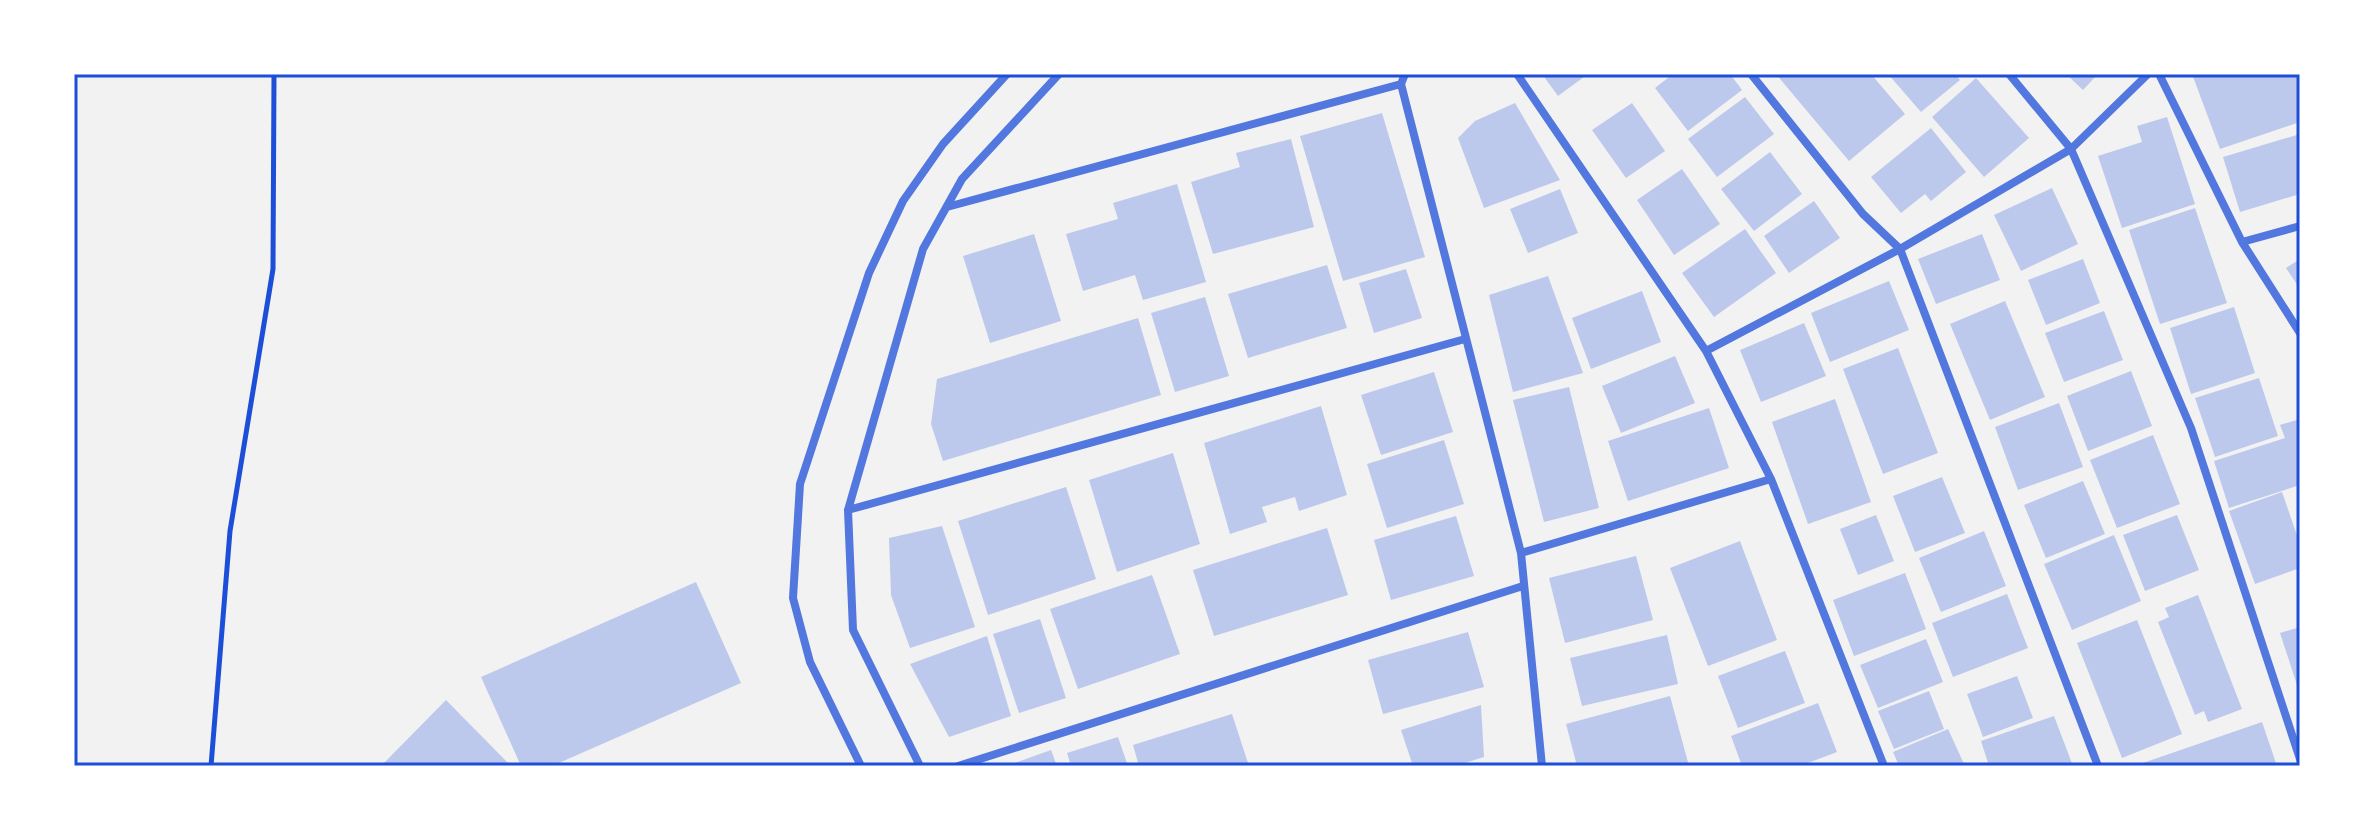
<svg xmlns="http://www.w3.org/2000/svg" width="2374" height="840" font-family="'Nunito Sans',sans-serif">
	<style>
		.building { fill: #bdc9ec }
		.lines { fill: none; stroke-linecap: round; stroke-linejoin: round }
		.path { stroke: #1d4ed8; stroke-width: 5 }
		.minor { stroke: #5277de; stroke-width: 8 }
		.neatline { fill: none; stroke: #1d4ed8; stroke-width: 3 }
	</style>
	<rect width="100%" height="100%" fill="#f2f2f2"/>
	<path class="building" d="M1542,74H1588L1558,96Z
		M1673,74H1730L1742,90L1688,131L1655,88Z
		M1776,74H1871L1905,114L1849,161Z
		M1888,74H1955L1960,80L1921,112Z
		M2066,74H2098L2083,90Z
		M2192,74H2300V122L2220,149Z
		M1976,78L2029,138L1984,177L1932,117Z
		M1745,97L1774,134L1717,177L1688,139Z
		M1515,103L1560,180L1484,208L1458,138L1475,121Z
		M1632,103L1665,151L1626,178L1592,130Z
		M1382,113L1425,257L1343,281L1300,136Z
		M2167,117L2195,204L2122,228L2098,156L2142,142L2137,126Z
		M1931,128L1966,172L1931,201L1925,194L1901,213L1871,177Z
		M2300,134V194L2240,212L2223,157Z
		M1291,139L1314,227L1213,254L1191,182L1240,167L1236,153Z
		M1770,152L1802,194L1754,231L1721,189Z
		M1682,169L1720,224L1674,255L1637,200Z
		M1177,184L1206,282L1143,300L1135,275L1083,291L1066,234L1118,219L1113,203Z
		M2052,188L2078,244L2021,271L1994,215Z
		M1560,189L1578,233L1528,253L1510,209Z
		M1814,201L1840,238L1789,273L1764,236Z
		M2195,208L2227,303L2160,324L2129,230Z
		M1745,229L1776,273L1714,317L1682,273Z
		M1034,234L1061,321L990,343L963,256Z
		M1982,234L2000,280L1936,304L1918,259Z
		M2083,259L2100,303L2046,325L2028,280Z
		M2300,259V289L2286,268Z
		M1327,265L1347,328L1248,358L1228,294Z
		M1406,269L1422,318L1374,333L1359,283Z
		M1548,276L1583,373L1513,392L1489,295Z
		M1889,281L1909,330L1830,362L1811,313Z
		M1642,291L1661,342L1591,369L1572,318Z
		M1205,297L1229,376L1175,392L1151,313Z
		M2005,301L2045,397L1990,420L1950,324Z
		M2234,307L2255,373L2191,394L2170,328Z
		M2104,311L2123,360L2064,382L2045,333Z
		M1138,318L1161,395L943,461L931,424L937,379Z
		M1804,323L1826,376L1761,402L1740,350Z
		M1898,348L1938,453L1883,474L1843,369Z
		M1675,356L1695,403L1621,433L1602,386Z
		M2131,371L2152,426L2088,451L2067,396Z
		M1434,372L1453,432L1381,455L1361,395Z
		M2259,378L2278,436L2215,457L2195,398Z
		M1569,387L1599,508L1544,522L1513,400Z
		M1835,399L1871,502L1808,524L1772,422Z
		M2059,403L2083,467L2018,490L1995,427Z
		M1321,406L1347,495L1299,511L1295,497L1262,507L1267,522L1230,534L1204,443Z
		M1709,408L1729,468L1628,501L1608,441Z
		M2300,419V485L2229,508L2214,461L2285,438L2280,425Z
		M2153,435L2180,504L2117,528L2090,460Z
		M1444,440L1464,504L1387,528L1367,464Z
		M1173,453L1200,544L1117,572L1089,480Z
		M1942,477L1965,533L1915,552L1893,496Z
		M2083,481L2105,534L2046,558L2024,505Z
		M1066,487L1096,579L988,615L958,521Z
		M2282,492L2300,544V568L2255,584L2229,511Z
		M1876,515L1894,561L1858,575L1840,529Z
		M2177,515L2199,570L2145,591L2123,535Z
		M1456,516L1474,576L1391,600L1374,540Z
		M942,526L975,627L910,648L891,595L889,538Z
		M1327,528L1348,595L1214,636L1193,570Z
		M1984,531L2006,586L1941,612L1919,558Z
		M2114,535L2141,601L2072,630L2044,564Z
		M1740,541L1777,640L1708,666L1670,568Z
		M1636,556L1653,620L1565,643L1549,578Z
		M1905,573L1926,629L1854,656L1833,600Z
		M1152,575L1180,654L1078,689L1050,609Z
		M696,582L741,683L552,766H521L481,677Z
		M2007,594L2028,648L1953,677L1932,623Z
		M2198,595L2242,709L2208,722L2204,711L2195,715L2158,622L2169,617L2165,608Z
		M1040,619L1066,698L1019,713L993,634Z
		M2137,620L2182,734L2122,758L2077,643Z
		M2300,627V687L2298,688L2280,633Z
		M1468,632L1484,687L1383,714L1368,660Z
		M1667,635L1678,684L1582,706L1570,658Z
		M987,636L1011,716L949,737L910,664Z
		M1926,639L1943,682L1878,708L1860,665Z
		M1785,651L1805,703L1738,728L1718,676Z
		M2017,676L2033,718L1983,737L1967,694Z
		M1929,691L1944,729L1894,749L1878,711Z
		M1670,696L1689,766H1577L1566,724Z
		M446,700L511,766H381Z
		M1818,703L1837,752L1800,766H1742L1731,736Z
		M1481,705L1484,757L1455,766H1413L1401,730Z
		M1232,714L1249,766H1139L1133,745Z
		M2054,716L2073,766H1989L1981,741Z
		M2262,722L2277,766H2137V765Z
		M1948,729L1965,766H1899L1893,752Z
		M1118,737L1128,766H1071L1067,753Z
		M1051,750L1057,766H1006Z"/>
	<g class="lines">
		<path class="path" d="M211,766L230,531L273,269L274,74"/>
		<path class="minor" d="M1405,74L1401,84L1521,553L1542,766
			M1517,74L1706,351L1771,479L1884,766
			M1751,74L1863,214L1900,249L2098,766
			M2009,74L2071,149L2191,428L2300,759
			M2159,74L2242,242L2300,333
			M947,207L1401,84
			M2242,242L2300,226
			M1706,351L1900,249L2071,149L2148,74
			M848,510L1465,339
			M1521,553L1771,479
			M861,766L810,662L793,598L800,484L869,273L903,201L943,144L1007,74
			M920,766L853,630L848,510L923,249L962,179L1059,74
			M958,766L1523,586"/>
	</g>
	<rect width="2374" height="840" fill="none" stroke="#ffffff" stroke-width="152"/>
	<rect x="76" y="76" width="2222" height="688" class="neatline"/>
</svg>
